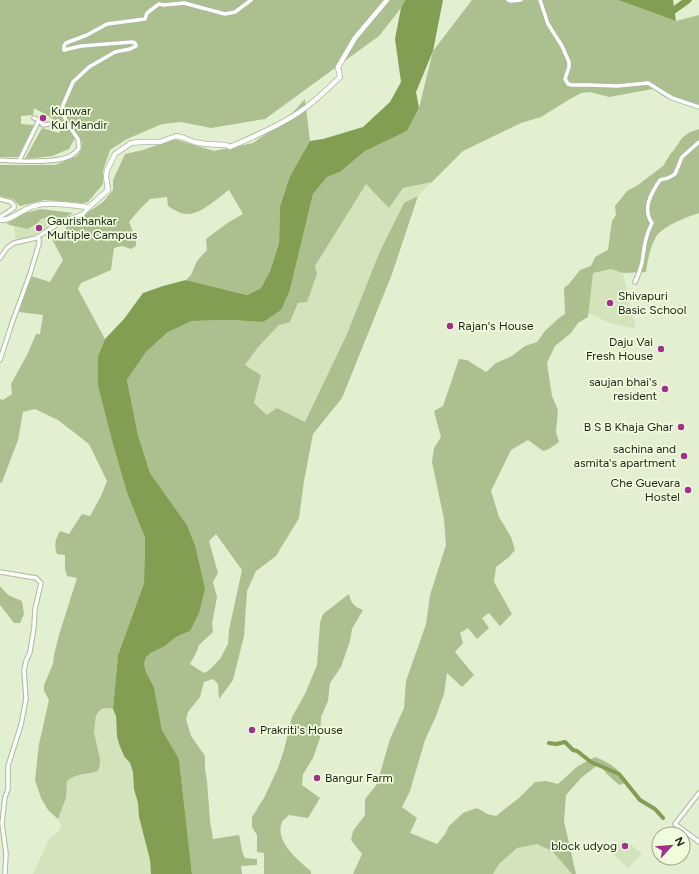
<svg xmlns="http://www.w3.org/2000/svg" width="699" height="874" font-family="Figtree,sans-serif">
	<style>
		.built { fill: #d3e4bd }
		.green { fill: #abc08e; fill-rule: evenodd }
		.water { fill: #829e53 }
		.lines { fill: none; stroke-linecap: round; stroke-linejoin: round }
		.canal { stroke: #829e53; stroke-width: 4 }
		.river { stroke: #829e53; stroke-width: 7 }
		.minor-casing { stroke: #acb99b; stroke-width: 5.5 }
		.tertiary-casing { stroke: #acb99b; stroke-width: 6 }
		.minor { stroke: #fff; stroke-width: 3.5 }
		.tertiary { stroke: #fff; stroke-width: 4.5 }
		.poi-dot { fill: #a2308d; stroke: #effddd; stroke-width: 1.5 }
		.labels { text-anchor: middle; dominant-baseline: central; stroke-width: 3.5; stroke-linejoin: round; paint-order: stroke }
		.poi-label { font-size: 12px; fill: #1e2318; stroke: #effddd; text-anchor: start }
	</style>
	<rect width="100%" height="100%" fill="#e2efd0"/>
	<path class="built" d="M432,182L418,196L404,203L380,251L347,334L305,423L277,408L268,415L254,403L261,375L245,365L259,346L279,325L290,322L315,266L366,183L403,188Z
		M47,217L55,223L43,232L31,238L16,241L14,226L27,229Z
		M611,269L623,273L636,329L610,323L588,313L593,273Z
		M109,708L113,709L115,712L117,736L119,744L124,756L130,763L133,772L134,789L138,803L139,817L150,860L151,874H33L49,839L59,831L61,825L58,819L66,798L67,781L74,776L89,774L98,771L100,764V759L94,734L96,715L101,709Z
		M624,839L642,854L628,868L607,849L610,846L615,849Z
		M537,844L552,851L572,874H493L499,864L517,848Z"/>
	<path class="green" d="M0,0H405L401,8L379,36L265,119L211,128L181,122L162,124L127,139L110,150L103,171V184L88,202L83,203L44,200L20,206L13,199L0,196V165H55L77,156L80,152L82,142L77,134L69,149L52,156L25,159L42,128L59,133L62,128L55,120L34,108L33,115L21,116V124L35,125L19,157H0Z
		M472,0H618L676,21L699,15V108H695L663,96L653,89L609,97L590,92L581,93L570,99L541,117L521,123L463,151L432,182L403,188L389,208L366,184L315,266L317,274L307,302L298,303L290,322L279,325L259,346L245,365L261,375L254,403L267,415L277,408L305,422L347,334L380,251L404,203L418,196L392,274L342,398L313,434L304,481L299,518L276,556L256,571L247,591L244,636L233,680L219,699L218,684L213,679L204,682L200,697L188,712L186,719L191,736L205,756V768L207,781L210,821L213,839L239,835C241,842 241,852 245,858L257,859V865L241,866L242,874H192L179,759L162,730L154,687L146,672L144,664L146,657L151,653L165,646L176,637L190,631L195,545L187,525L150,473L138,435L127,380L146,352L168,332L192,321L229,320L263,322L290,290L313,194L327,177L340,172L365,151L407,131L419,108L433,51ZM216,534L242,570L229,630L228,644L220,659L208,671L204,673L190,664L197,651L199,645L213,632L212,624L217,597L213,582L218,573L209,541Z
		M305,99L310,141L290,176L280,206L279,243L270,271L261,288L247,295L186,280L191,275L197,261L207,250L206,239L229,222L243,214L229,190C218,198 201,214 188,214C181,215 173,209 168,206L167,197L150,199L139,210L129,222L136,239V246L131,249L122,246L114,248L111,270L81,283L78,289L105,339L98,356V386L127,493L145,538L144,583L118,655L113,709L109,708L101,709L96,715L94,732L100,759V764L98,771C88,775 75,773 67,781L66,798L58,819L48,810L41,798L35,780L39,744L49,700L44,691V685L53,664L54,655L59,635L77,578L67,576L65,569V555L57,554C54,545 55,540 60,531L69,534L82,514L90,516L101,496L107,481L89,444L58,420L35,409L23,412L18,440L2,482L0,483V399L3,400L12,394L11,384L28,353L36,334H40L43,315L19,312L31,276L50,282L63,260L52,239L56,235L61,238L66,232V223L81,217L103,202L113,190V180L125,154L143,150L174,139L214,151L253,143L286,120Z
		M699,129V213C687,217 668,224 659,233C652,239 647,262 646,272L623,273L611,269L593,273L588,317L578,323L571,333L555,346L547,363L552,396L558,410L556,432L559,442L549,449L543,451L528,440L511,450L491,491L499,517L511,537L515,550L509,557L496,567L494,582L512,614L500,626L489,613L482,618L489,628L477,639L468,628L460,633L463,643L455,652L474,675L462,687L447,673L444,694L436,716L425,740L410,791L402,807L417,818L410,833L437,844L445,834L449,826L463,813L477,808L487,814L496,816L519,798L535,782L546,781L558,784L578,766L595,757C607,761 619,769 626,780L625,783L619,785L607,774L599,764L581,778L566,795L564,821L576,874H572L552,851L537,844L517,848L499,864L493,874H353L362,854L351,840L353,831L365,815V799L377,784L390,739L404,708L406,681L426,624L430,595L446,545L444,519L432,462L434,448L441,437L434,411L443,406L459,359L467,360L486,372L496,363L512,356L525,346L537,342L545,331L559,318L565,314L564,288L569,284L580,270L591,266L595,257L608,250L612,221L616,215L615,206L627,191L638,185L663,166L671,153L674,150L682,138L690,132Z
		M41,209L73,213L55,223L47,217L40,220L38,223L27,229L6,224L25,213Z
		M0,586L8,595L22,601L24,614L20,623H14L0,605Z
		M349,594C351,603 354,607 363,610L352,629L350,641L341,667L330,683L328,701L321,717L320,738L313,758L303,774L302,785L320,798L308,818L289,815C287,817 283,820 282,822C274,841 299,861 311,871V874H264V853L257,852V835L252,827V817L264,798L278,768L284,750L292,717L305,694L317,665L320,623L323,614Z"/>
	<path class="water" d="M405,0H443L433,51L416,92L419,108L407,131L365,151L340,172L327,177L313,194L290,290L281,310L263,322L229,320L192,321L168,332L146,352L127,380L138,435L150,473L187,525L195,545L205,589L199,613L190,631L176,637L165,646L151,653L146,657L144,664L146,672L154,687L162,730L179,759L192,874H151L150,860L139,817L138,803L134,789L133,772L130,763L124,756L119,744L117,736L116,716L113,709L118,655L144,583L145,538L127,493L112,440L98,386V356L105,339L124,319L143,293L163,286L186,280L247,295L261,288L270,271L279,243L280,206L290,176L310,141L323,139L363,127L390,102L401,82L395,39L401,8Z
		M618,0H673L676,21Z"/>
	<g class="lines">
		<path class="canal" d="M549,743L556,744L565,742L573,750L577,751L591,762L619,774L640,800L655,809L663,818"/>
		<path class="river" d="M665,9L674,10L688,0"/>
		<g class="minor-casing">
			<path id="minor" d="M508,0L510,1L521,0
				M540,0L548,24L562,46L569,62V67L565,79L568,84L572,85H590L617,86L648,83L672,98L699,107
				M39,120L43,125L49,124
				M0,160C17,161 59,164 72,155C75,153 77,151 79,148L78,139L67,123L62,111L63,105L73,82L89,67L115,52L130,49L136,46L135,43L132,42L81,46L64,50V46L66,43L87,35L107,24L145,19L147,13L159,4L164,5L184,3L225,14L235,12L251,0
				M19,161L39,120L34,118
				M0,199L11,202L14,205V208L0,217
				M0,258L7,248L14,243L36,238L61,222L83,214L89,207
				M635,282C638,276 640,269 642,263C644,249 645,236 652,223C642,209 651,193 660,180L668,178L675,174L682,157L699,142
				M0,360L12,323L30,274L39,244V236
				M0,572L36,578L41,583L35,609L34,627L30,652L26,661L24,670L26,699L21,725L8,766V789L5,797L2,824L6,853L5,874
				M699,793L675,824L699,842"/>
		</g>
		<g class="tertiary-casing">
			<path id="tertiary" d="M0,220C12,221 22,209 34,206C50,201 72,206 89,207L108,190L106,177L107,170L115,154L131,143L142,142H160L176,136L184,138L194,142L206,144L226,145L230,147C253,137 277,127 298,113C313,103 327,90 340,77L338,67L355,38L387,0"/>
		</g>
		<use href="#minor" class="minor"/>
		<use href="#tertiary" class="tertiary"/>
	</g>
	<g class="poi-dot">
		<circle cx="43" cy="118" r="4"/>
		<circle cx="39" cy="228" r="4"/>
		<circle cx="610" cy="303" r="4"/>
		<circle cx="450" cy="326" r="4"/>
		<circle cx="661" cy="349" r="4"/>
		<circle cx="665" cy="389" r="4"/>
		<circle cx="681" cy="427" r="4"/>
		<circle cx="684" cy="456" r="4"/>
		<circle cx="688" cy="490" r="4"/>
		<circle cx="252" cy="730" r="4"/>
		<circle cx="317" cy="778" r="4"/>
		<circle cx="625" cy="846" r="4"/>
	</g>
	<g class="labels">
		<g class="poi-label">
			<text x="51" y="111">Kunwar<tspan x="51" dy="14">Kul Mandir</tspan></text>
			<text x="47" y="221">Gaurishankar<tspan x="47" dy="14">Multiple Campus</tspan></text>
			<text x="618" y="296">Shivapuri<tspan x="618" dy="14">Basic School</tspan></text>
			<text x="458" y="326">Rajan's House</text>
			<text x="653" y="342" text-anchor="end">Daju Vai<tspan x="653" dy="14">Fresh House</tspan></text>
			<text x="657" y="382" text-anchor="end">saujan bhai's<tspan x="657" dy="14">resident</tspan></text>
			<text x="673" y="427" text-anchor="end">B S B Khaja Ghar</text>
			<text x="676" y="449" text-anchor="end">sachina and<tspan x="676" dy="14">asmita's apartment</tspan></text>
			<text x="680" y="483" text-anchor="end">Che Guevara<tspan x="680" dy="14">Hostel</tspan></text>
			<text x="260" y="730">Prakriti's House</text>
			<text x="325" y="778">Bangur Farm</text>
			<text x="617" y="846" text-anchor="end">block udyog</text>
		</g>
	</g>
	<g transform="translate(671 846) rotate(64)"><circle r="19" fill="#effddd" stroke="#9ba68e"/>
	<path d="M0-3L7 15L0 10L-7 15Z" fill="#a2308d"/>
	<text y="-6" font-size="11" font-weight="bold" text-anchor="middle" fill="#1e2318">N</text>
	</g>
</svg>
